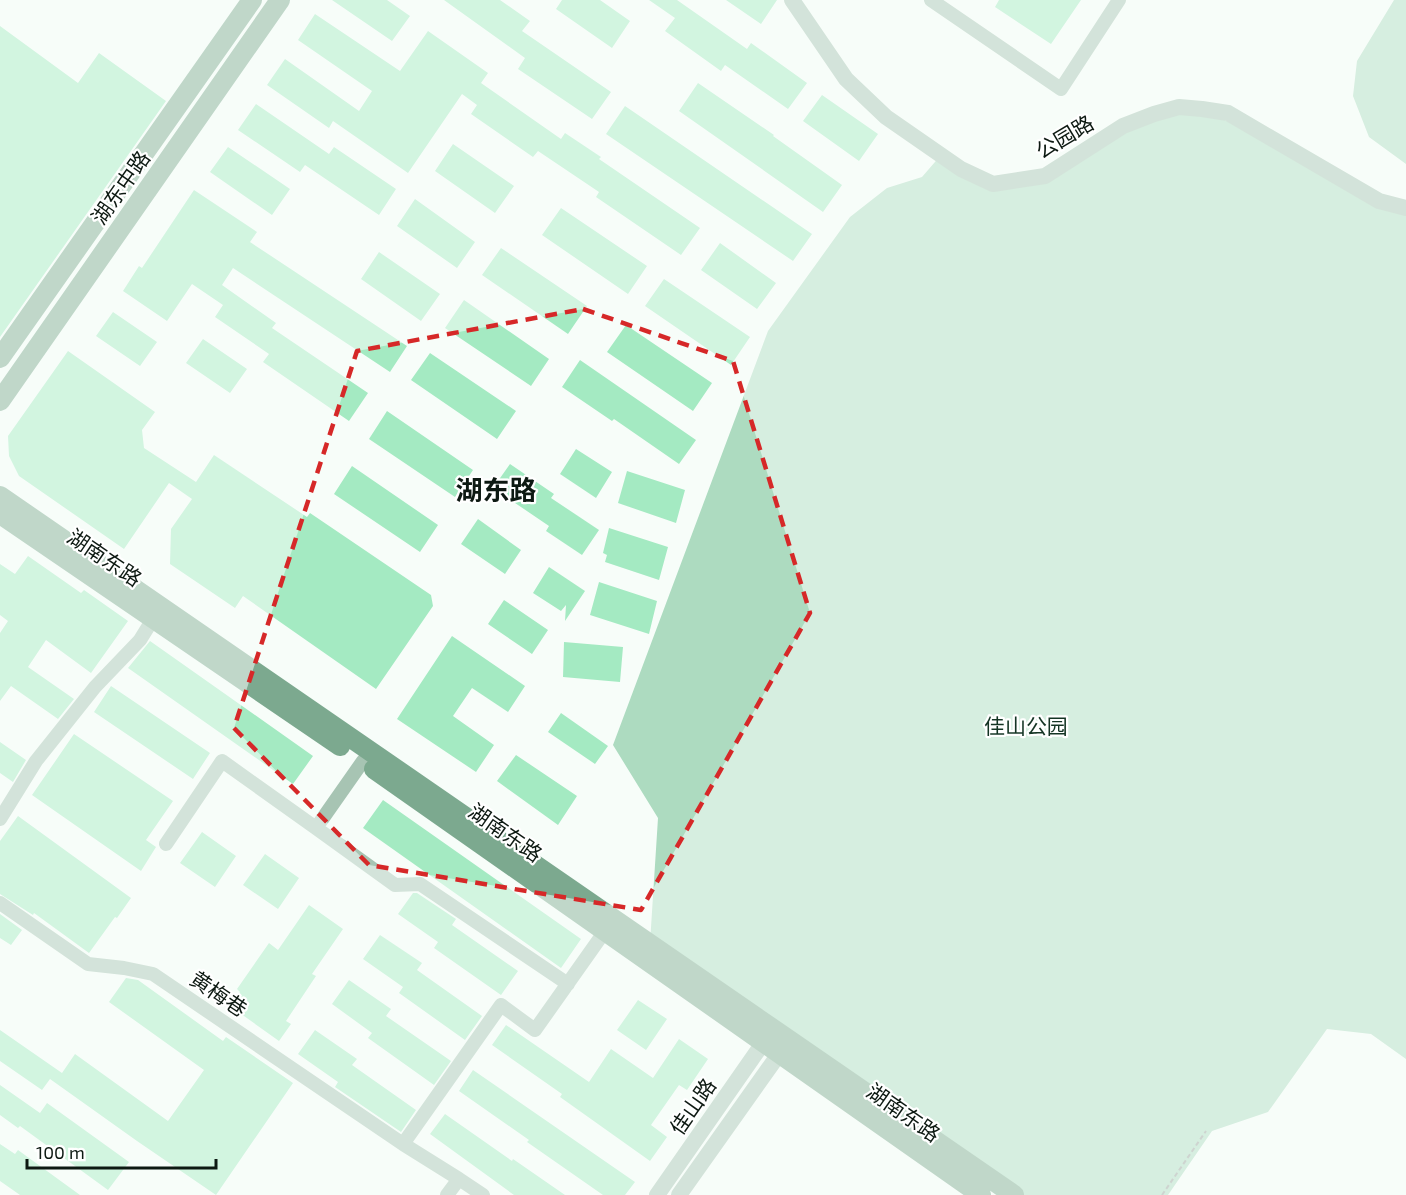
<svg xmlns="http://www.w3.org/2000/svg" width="1406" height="1195" font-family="'Exo 2','Noto Sans SC',sans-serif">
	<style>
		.green { fill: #addbc0 }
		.building { fill: #a4eac2 }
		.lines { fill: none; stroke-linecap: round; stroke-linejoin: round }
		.path { stroke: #9ba39e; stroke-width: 2; stroke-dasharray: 4.5 3; stroke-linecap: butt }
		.minor { stroke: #a7c4b3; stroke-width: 14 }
		.tertiary { stroke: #a7c4b3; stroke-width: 16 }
		.secondary { stroke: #7ca98f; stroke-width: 20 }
		.marked { fill: none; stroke: #d62828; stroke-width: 4.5; stroke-dasharray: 12 8; stroke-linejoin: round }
		.labels { text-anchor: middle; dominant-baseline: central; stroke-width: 4.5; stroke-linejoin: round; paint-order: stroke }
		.street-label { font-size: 21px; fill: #0d1912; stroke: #fff }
		.park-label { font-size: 21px; fill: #143424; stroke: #fff }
		.district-label { font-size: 27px; font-weight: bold; fill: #0d1912; stroke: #fff }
	</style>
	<rect width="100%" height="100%" fill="#f7fdf9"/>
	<path class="green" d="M1394,0H1406V164L1369,137L1353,96L1357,61Z
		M1202,109L1406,208V1059L1371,1034L1327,1029L1268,1112L1212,1131L1168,1195H1014L650,943L658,818L613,745L768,331L850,217L887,188L922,177L941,155L993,184L1045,177L1124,126Z"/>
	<path class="building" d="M332,0H387L410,16L392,41Z
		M444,0H500L530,21L522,31L611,92L592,119L518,69L525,58Z
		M562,0H600L630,21L612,48L556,9Z
		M649,0H677L747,49L751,43L807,83L788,109L725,65L721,71L665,31L675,18Z
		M726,0H777L761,24Z
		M999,0H1081L1051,44L995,7Z
		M315,14L400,71L428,31L488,73L481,83L561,139L565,133L601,157L599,159L700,228L681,255L596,197L599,192L538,151L533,157L471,114L477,105L462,94L408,173L333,121L329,128L267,85L285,59L359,111L372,91L298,40Z
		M0,26L78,83L99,53L166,101L0,337Z
		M698,83L774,135L773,136L842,185L823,212L679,111Z
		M822,95L878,134L859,161L803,121Z
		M256,104L329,154L334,147L396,189L379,215L305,165L300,172L238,130Z
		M625,106L812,234L793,261L606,134Z
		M453,144L514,186L495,213L435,171Z
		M228,147L290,189L272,215L210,172Z
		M194,190L257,232L250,242L407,346L390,372L233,268L222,285L276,323L272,328L368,393L349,421L263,362L269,354L215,317L223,305L192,284L167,321L123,291L139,266L142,268Z
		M415,199L475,242L457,268L397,226Z
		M561,208L647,266L628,294L542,235Z
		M720,243L776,283L757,309L701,270Z
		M501,248L587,306L568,334L482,275Z
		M379,252L440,294L421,321L361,279Z
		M664,279L750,337L731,365L645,306Z
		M464,300L549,359L531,386L445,328Z
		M113,312L157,342L140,366L96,336Z
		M626,325L712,383L693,411L607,352Z
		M203,339L247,369L230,393L186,363Z
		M68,351L155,412L142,430L144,448L196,482L214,455L307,517L310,513L431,595L433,606L376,689L243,596L235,608L170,564L171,529L192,499L169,483L124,549L19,476L9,456L8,436Z
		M430,353L516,411L497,439L411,380Z
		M580,360L696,440L679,464L614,419L612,421L562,387Z
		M387,411L473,470L455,497L369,439Z
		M576,449L612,472L596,498L560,474Z
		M510,464L554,494L551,498L599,530L582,555L546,531L549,526L493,488Z
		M352,466L438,525L420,552L334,494Z
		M627,471L685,490L676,523L618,503Z
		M478,519L521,550L505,574L461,544Z
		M609,528L668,547L659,580L605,562L607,555L603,553Z
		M28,556L81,593L84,590L128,621L91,673L46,640L28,667L74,699L58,719L11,686L0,701V633L8,621L0,615V564L15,574Z
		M549,567L585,591L565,621L566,605L561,611L533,593Z
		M599,582L657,601L649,634L590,615Z
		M504,600L548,630L532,654L488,624Z
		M452,636L525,686L508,712L472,688L453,716L494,745L476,772L397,719Z
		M150,641L313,756L293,784L128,668Z
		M564,642L623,647L620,682L563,677Z
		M111,686L210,753L193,779L94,712Z
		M561,713L608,746L595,764L548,732Z
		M74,734L173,801L146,840L156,847L141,871L32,795Z
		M0,742L26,760L13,782L0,773Z
		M516,755L577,796L558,825L497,781Z
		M383,800L581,939L561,968L363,828Z
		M18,816L131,898L117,918L115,917L89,953L34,913L33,915L0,894V841Z
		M202,832L236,856L215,887L180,863Z
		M265,854L299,878L278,909L243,885Z
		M413,893H417L456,919L452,925L518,971L501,995L434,948L438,942L398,914Z
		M309,905L343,929L312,974L316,976L286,1021L291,1024L279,1041L230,1006L240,992L237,989L269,943L278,950Z
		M0,914L22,930L11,945L0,938Z
		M380,935L422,963L417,970L482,1016L465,1040L399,993L403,987L363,959Z
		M126,978L138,980L223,1041L226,1037L293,1083L216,1195L137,1141L50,1079L42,1090L0,1061V1030L62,1073L75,1054L168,1121L204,1070L109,1002Z
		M349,980L391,1009L386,1016L451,1061L434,1085L368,1038L372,1033L332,1004Z
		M638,1000L667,1019L646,1050L617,1030Z
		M506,1025L589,1082L611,1049L653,1078L679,1039L708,1059L687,1090L679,1085L651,1125L667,1137L650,1161L560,1097L562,1094L492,1045Z
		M315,1030L357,1059L352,1065L416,1110L401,1132L335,1087L338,1082L298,1054Z
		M473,1070L635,1182L625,1195H603L527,1142L529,1140L459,1091Z
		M0,1085L40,1113L47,1103L129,1162L108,1190L20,1126L18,1128L0,1115Z
		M445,1114L512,1161L513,1159L565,1195H514L430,1134Z
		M0,1144L15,1154L18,1150L80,1195H20L0,1181Z"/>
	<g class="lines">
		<path class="path" d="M1162,1195L1206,1131"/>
		<path class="minor" d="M931,0L1061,89L1119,0
			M363,761L316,828L395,885L420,884L568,984
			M0,819L36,761L95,687L140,640L153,619
			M166,844L222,761L316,828
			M0,903L88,964L124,968L153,974L403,1144
			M459,1179L483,1195
			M447,1195L459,1179L403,1144L501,1005L535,1030L605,931"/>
		<path class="tertiary" d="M792,0L846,79L886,117L961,169L993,184L1045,176L1123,126L1154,114L1179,107L1202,109L1228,113L1379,201L1406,208
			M657,1195L763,1043
			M679,1195L779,1054"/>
		<path class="secondary" d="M0,358L252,0
			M0,401L280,0
			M0,496L1014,1195
			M0,514L340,746
			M374,769L981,1195"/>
	</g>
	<path d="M0 0H1406V1195H0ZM583,309L733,361L810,613L641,910L369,865L234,728L357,351Z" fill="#f7fdf9" fill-opacity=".55" fill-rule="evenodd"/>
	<path class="marked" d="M583,309L733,361L810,613L641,910L369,865L234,728L357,351Z"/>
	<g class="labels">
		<g class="street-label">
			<text transform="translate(1064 136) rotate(-31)">公园路</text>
			<text transform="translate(120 187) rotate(-55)">湖东中路</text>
			<text transform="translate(105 557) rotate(34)">湖南东路</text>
			<text transform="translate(506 832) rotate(35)">湖南东路</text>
			<text transform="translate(219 993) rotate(34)">黄梅巷</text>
			<text transform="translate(692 1106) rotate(-55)">佳山路</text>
			<text transform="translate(904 1112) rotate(35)">湖南东路</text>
		</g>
		<g class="park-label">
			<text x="1026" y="725">佳山公园</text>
		</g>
		<g class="district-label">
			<text x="496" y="489">湖东路</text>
		</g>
	</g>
	<path d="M27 1159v9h189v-9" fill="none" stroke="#0d1912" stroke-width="3"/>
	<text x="36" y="1159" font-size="18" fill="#0d1912" stroke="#ffffff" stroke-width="4.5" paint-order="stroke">100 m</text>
</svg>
